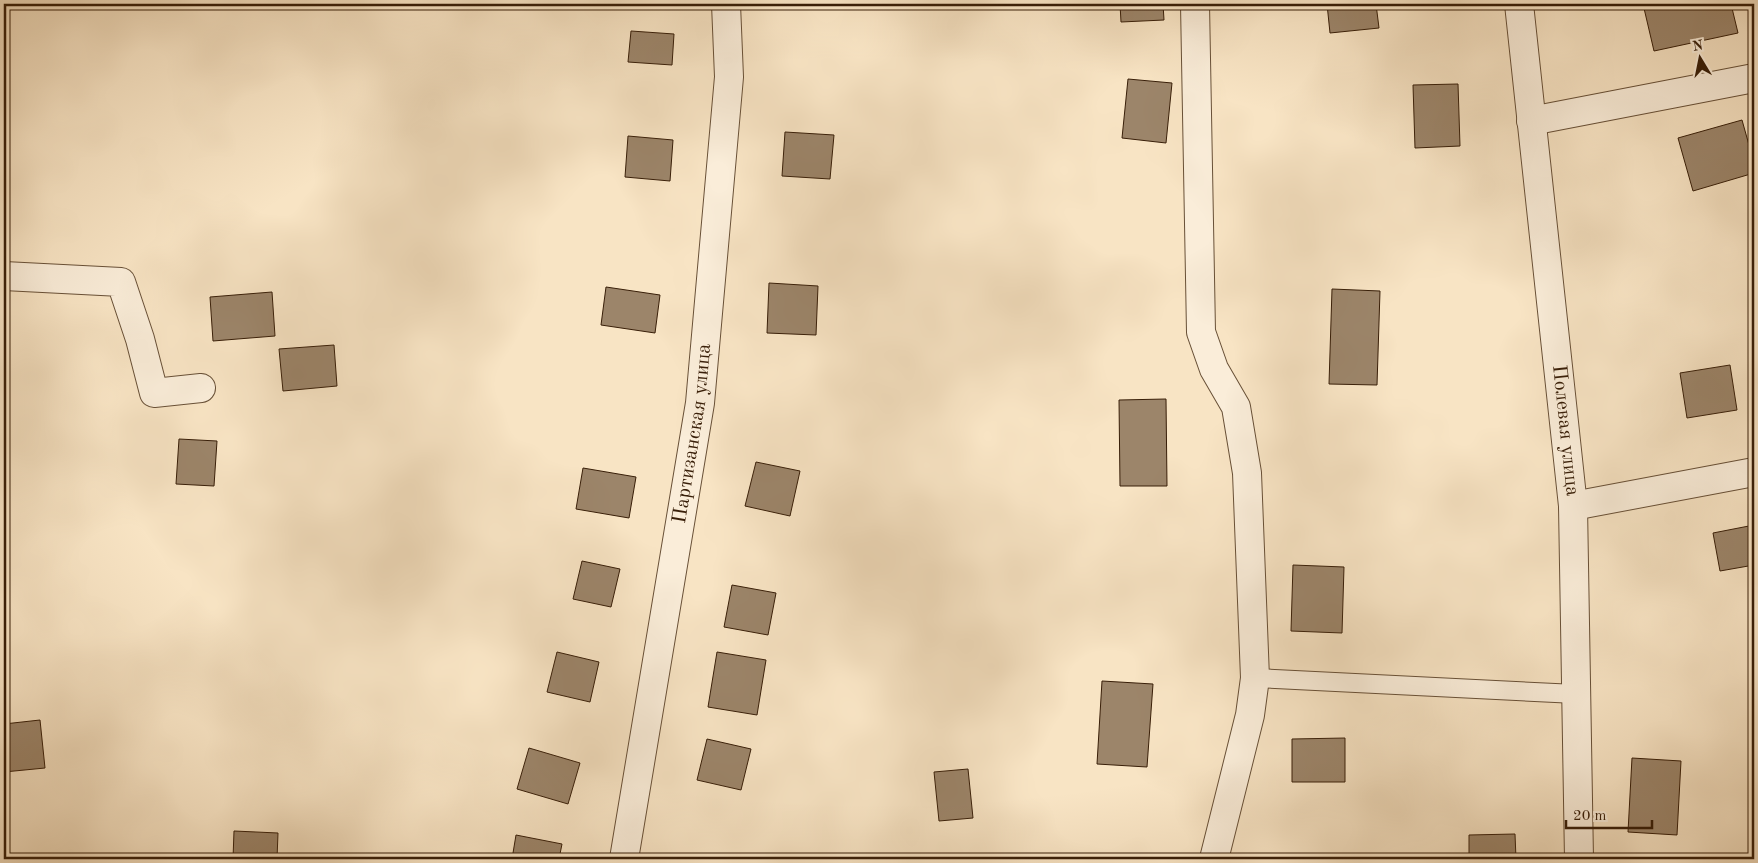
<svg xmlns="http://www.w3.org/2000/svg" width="1758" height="863" font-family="'Old Standard TT',serif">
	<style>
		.building { fill: #9c856a; stroke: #381e08 }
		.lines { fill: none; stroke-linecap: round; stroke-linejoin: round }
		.service-casing { stroke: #685037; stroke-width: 20 }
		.minor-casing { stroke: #685037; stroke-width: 30 }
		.service { stroke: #faedd9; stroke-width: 18 }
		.minor { stroke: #faedd9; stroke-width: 28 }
		.labels { text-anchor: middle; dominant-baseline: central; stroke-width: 4; stroke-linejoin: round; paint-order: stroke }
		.street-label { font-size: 20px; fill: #381e08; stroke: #faedd9 }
	</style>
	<rect width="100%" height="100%" fill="#f8e4c4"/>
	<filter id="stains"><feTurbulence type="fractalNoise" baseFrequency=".004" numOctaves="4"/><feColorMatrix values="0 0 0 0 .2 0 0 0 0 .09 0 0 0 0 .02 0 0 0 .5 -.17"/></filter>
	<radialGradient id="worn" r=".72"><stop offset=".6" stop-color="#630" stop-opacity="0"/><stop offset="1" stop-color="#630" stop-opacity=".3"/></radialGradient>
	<path class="building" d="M1120,4H1163L1164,20L1121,22Z
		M1327,4H1376L1379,28L1330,33Z
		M1643,4H1731L1738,33L1654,51Z
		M631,31L674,34L672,65L628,62Z
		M1128,79L1172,83L1166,143L1122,138Z
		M1458,84L1460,146L1415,148L1413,85Z
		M1742,120L1754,163V173L1693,191L1678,138Z
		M785,132L834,135L830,179L782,176Z
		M628,136L673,140L670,181L625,177Z
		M769,283L818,286L816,335L767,333Z
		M606,287L660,295L655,333L601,325Z
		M1332,289L1380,291L1377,385L1329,384Z
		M272,292L275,336L213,341L210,297Z
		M334,345L337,386L283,391L279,349Z
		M1730,365L1737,410L1687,418L1680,373Z
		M1166,399L1167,486H1120L1119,400Z
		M179,439L217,441L214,486L176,484Z
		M756,462L800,471L790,516L745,506Z
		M583,468L636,477L629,518L576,509Z
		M1754,525V565L1720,571L1713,533Z
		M582,561L620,569L611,607L573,599Z
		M1293,565L1344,567L1342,633L1291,631Z
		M732,585L776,593L768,635L724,627Z
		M557,652L599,662L590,702L547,692Z
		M717,652L766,660L757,715L708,707Z
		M1102,681L1153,684L1147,767L1097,764Z
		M40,720L45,768L4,772V724Z
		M1345,738V782H1292V739Z
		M707,739L751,749L741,790L697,780Z
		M529,748L580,763L568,804L517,789Z
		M1632,758L1681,761L1677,835L1628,832Z
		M968,769L973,818L939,821L934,772Z
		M234,831L278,833L277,859H233Z
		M1515,834L1516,859H1469V835Z
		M516,835L562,844L559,859H512Z"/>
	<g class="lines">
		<g class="service-casing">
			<path id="service" d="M1255,678L1576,694"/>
		</g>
		<g class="minor-casing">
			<g id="minor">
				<path d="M1195,4L1201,332L1214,369L1236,407L1247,473L1255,678L1250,715L1214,859"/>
				<path id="s1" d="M1519,4L1573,506L1579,859"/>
				<path d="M1531,121L1754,78"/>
				<path d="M4,276L121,282L140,339L154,393L201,388"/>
				<path d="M1573,506L1754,472"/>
				<path id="s2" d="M624,859L700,403L729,77L726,4"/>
			</g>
		</g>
		<use href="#service" class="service"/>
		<use href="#minor" class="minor"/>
	</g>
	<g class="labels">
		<g class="street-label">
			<text stroke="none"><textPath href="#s1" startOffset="429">Полевая улица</textPath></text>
			<text stroke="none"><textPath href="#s2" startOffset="431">Партизанская улица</textPath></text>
		</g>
	</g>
	<rect width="1758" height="863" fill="none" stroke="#f8e4c4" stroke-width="20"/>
	<rect x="5" y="5" width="1748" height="853" fill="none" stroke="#381e08" stroke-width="2.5"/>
	<rect x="10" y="10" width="1738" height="843" fill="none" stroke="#381e08"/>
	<g transform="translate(1700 58) rotate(350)" stroke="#faedd9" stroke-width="4" paint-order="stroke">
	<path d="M0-4L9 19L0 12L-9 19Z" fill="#381e08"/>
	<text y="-8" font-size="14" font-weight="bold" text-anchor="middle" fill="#381e08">N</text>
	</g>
	<path d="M1566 820v8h86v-8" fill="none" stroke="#381e08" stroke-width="2.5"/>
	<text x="1573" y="820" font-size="15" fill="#381e08" stroke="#faedd9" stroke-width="4" paint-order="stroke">20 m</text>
	<rect width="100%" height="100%" filter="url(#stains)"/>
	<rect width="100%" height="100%" fill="url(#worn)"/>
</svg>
